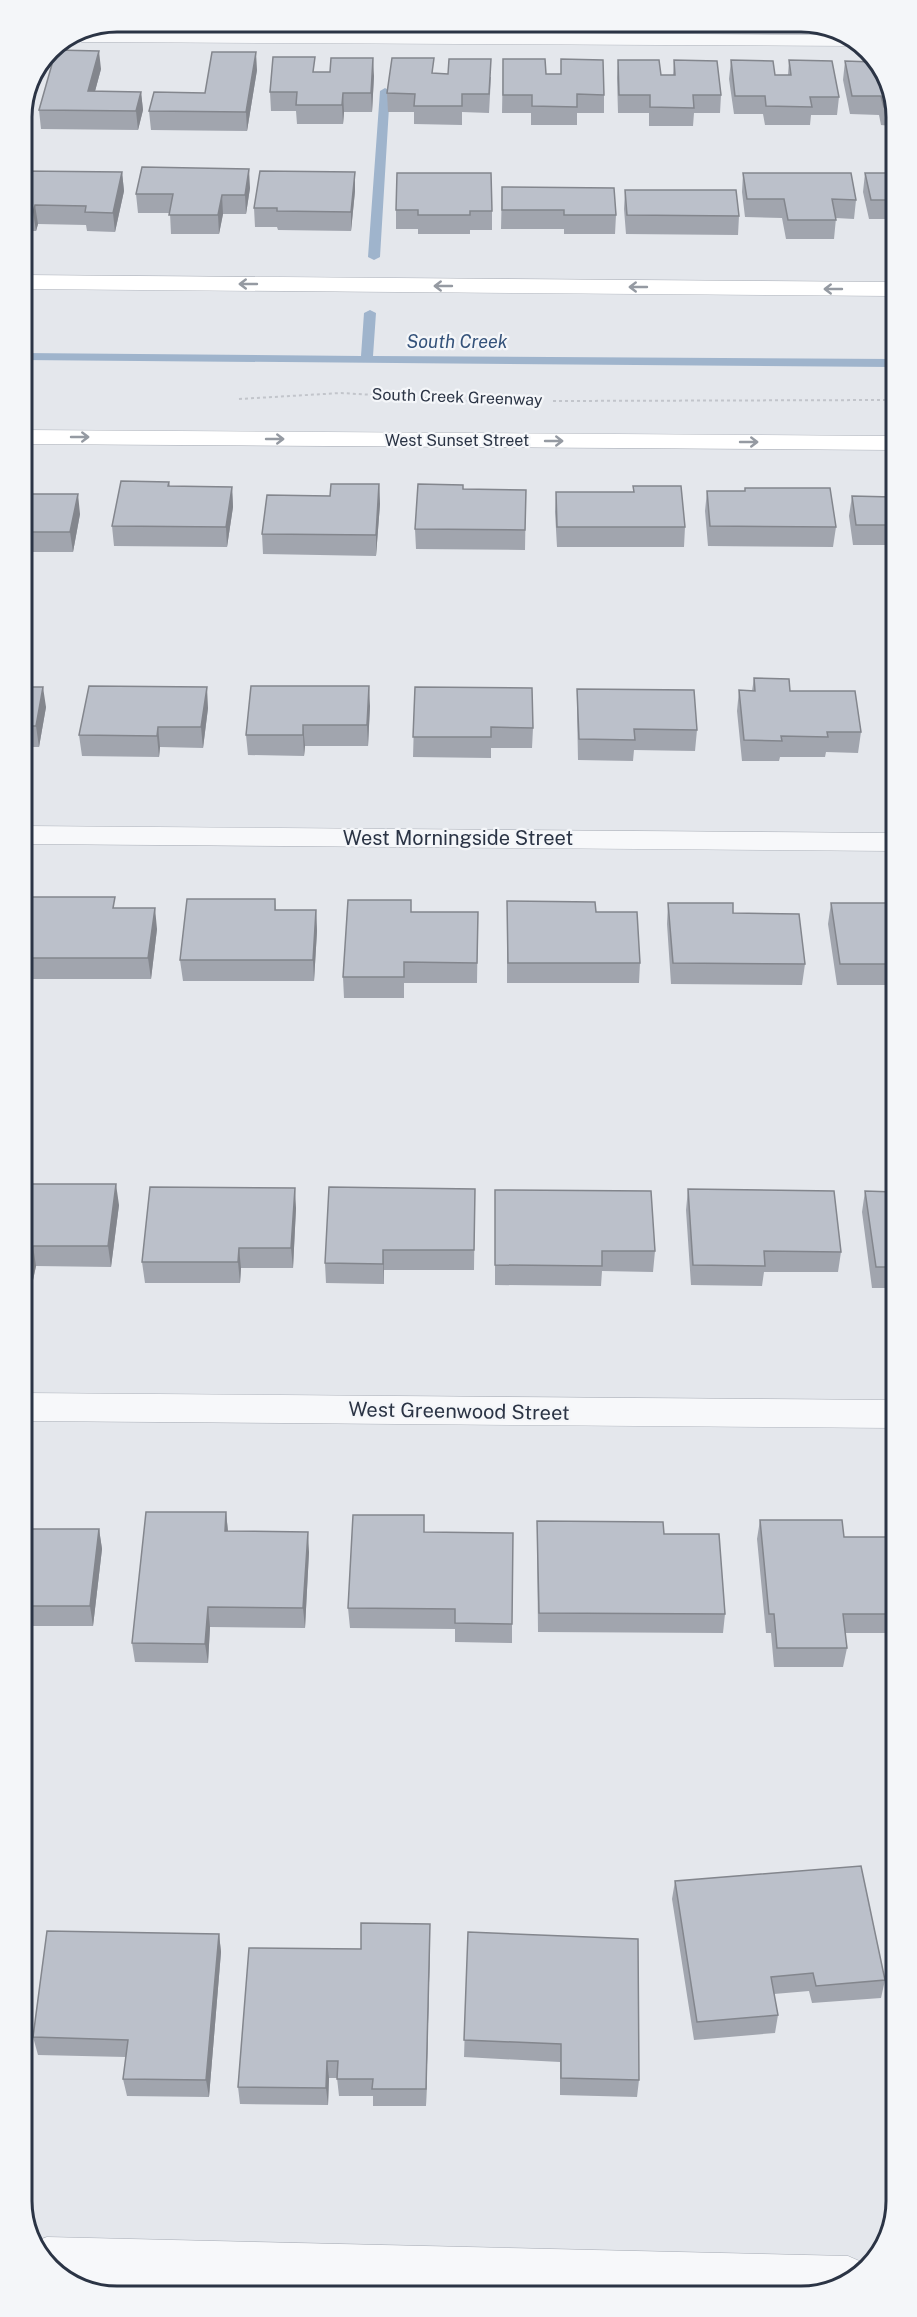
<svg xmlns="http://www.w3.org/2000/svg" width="917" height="2317" font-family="'Public Sans',sans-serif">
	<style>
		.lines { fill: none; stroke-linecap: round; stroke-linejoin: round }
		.stream { fill: #9fb4cc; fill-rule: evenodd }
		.minor-casing { stroke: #a9aeb7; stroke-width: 1 }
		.secondary-casing { stroke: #a9aeb7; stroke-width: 1 }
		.path { stroke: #c2c5cb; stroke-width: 2; stroke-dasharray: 3 3; stroke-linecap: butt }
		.minor { fill: #f7f8fa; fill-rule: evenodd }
		.secondary { fill: #fff; fill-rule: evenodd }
		.wall { fill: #a1a5ae }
		.shaded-wall { fill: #83868d }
		.building { fill: #bbc0ca; stroke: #83868d; stroke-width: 1.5 }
		.oneway { stroke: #959aa2 }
		.labels { text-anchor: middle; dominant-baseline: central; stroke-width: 4.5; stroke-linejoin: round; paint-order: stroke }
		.far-street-label { font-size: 16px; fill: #2b3445; stroke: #f4f6f9 }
		.far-water-label { font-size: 18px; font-style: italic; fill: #34527a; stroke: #f4f6f9 }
		.street-label { font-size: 20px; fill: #2b3445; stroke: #f4f6f9 }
		.rim { fill: none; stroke: #2b3445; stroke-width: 3 }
	</style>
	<rect width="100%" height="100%" fill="#e4e7ec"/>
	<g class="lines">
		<path class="stream" d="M385,88L390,91L380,257L374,260L368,257L380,91Z
			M370,310L376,313L373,356L892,359V367L22,360V353L361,356L364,313Z"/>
		<g class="minor-casing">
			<path id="minor" d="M95,30L843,35L859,41L862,46L82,42L74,39Z
				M23,826L893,833V851L23,844Z
				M24,1393L894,1400V1428L24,1421Z
				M47,2237L848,2256L864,2263L866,2266L831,2291L480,2293L79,2284L58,2276L34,2242Z"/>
		</g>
		<g class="secondary-casing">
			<path id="secondary" d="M22,275L891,282L892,296L22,289Z
				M22,430L892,436V450L22,444Z"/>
		</g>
		<path class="path" d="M239,399L341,393L474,401
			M553,401L892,400"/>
		<use href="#minor" class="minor"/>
		<use href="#secondary" class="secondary"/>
	</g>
	<path class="wall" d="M503,59L604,95V113H577V125H531V113H502Z
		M618,60L661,75H673L674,60L721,95L720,113H694L693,126H649V113H618L617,78Z
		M731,60L775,75H788L789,60L839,97L837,115H811L810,125H765L763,114H734L729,79Z
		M845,61L891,86V126L881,125L879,115L850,114L843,80Z
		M101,69L95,91L141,92L143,110L138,130L41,129L39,110Z
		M257,70L247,131L151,130L149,111L205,93Z
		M315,72L374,76L372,112H344L343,124H297L296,111H271L270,92Z
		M434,73L491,77L489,113L462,112V125L414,124V112H388L387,93Z
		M21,171L122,172L124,191L115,232L87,231L86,225L38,224L36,231H21Z
		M355,172V191L351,231L278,230L277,227H255L254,208Z
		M743,173L856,200L854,219L836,218L834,239H786L782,218L745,217L742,192Z
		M865,173H891V219H869L863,192Z
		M502,187L616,215L615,234H564V229H501Z
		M250,188L246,214H223L219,234H171L170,213H138L136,194Z
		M625,190L739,216L738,235L626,234L624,209Z
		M396,210L492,211V230H470V234H418V229H396Z
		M169,482L170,486L232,487L233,507L227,547L114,546L112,526Z
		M379,484L380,504L376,556L263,554L262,534L330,496Z
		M633,486L685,527L684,547H557L555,512L556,492H633Z
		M463,489L526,490L525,550L416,549L415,529Z
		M707,491H745L836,527L833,547L708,546L705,511Z
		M22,494L80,514L73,552H22Z
		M852,496L892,497V551H891V545H853L849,516Z
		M754,678L790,691L861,732L858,753L826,752L825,757H780L779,761H742L737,711L739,690L752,691Z
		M22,687L46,707L39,747H23Z
		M415,687L533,728L532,748H491V758L413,757Z
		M577,689L697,730L695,751L634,750L633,761L578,760L577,710Z
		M370,706L368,746H305L304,756L248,755L246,735Z
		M208,708L203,748L160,747L159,757L82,756L79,735Z
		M275,899L276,910H316L317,931L314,981H183L180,960Z
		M507,901L596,912L640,963L639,983H507Z
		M668,903L733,913L805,964L802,985L671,984L667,924Z
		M831,903H893V985H837L828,924Z
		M116,908L157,929L151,979H23V920Z
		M478,912L477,983H404V998H344L343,977Z
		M24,1184L119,1205L111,1267L36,1266L33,1280H24Z
		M475,1189L474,1270H384V1284L326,1283L325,1263Z
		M688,1189L841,1252L838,1272H764L762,1286L691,1285L686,1210Z
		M495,1190L655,1251L653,1272L602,1271L601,1286L495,1285Z
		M865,1191L894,1192V1288H872L862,1212Z
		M296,1208L293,1268H241L240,1283H145L142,1262Z
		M226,1512L228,1531L309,1552L305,1628L210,1627L208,1663L135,1662L132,1643Z
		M760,1520L844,1537H894L895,1633H845L847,1648L843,1667H774L771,1633H766L757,1539Z
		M537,1521L664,1534L725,1614L723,1633L538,1632L537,1541Z
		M24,1529H99L102,1549L93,1626H25Z
		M424,1532L512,1624V1643L455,1642V1629L350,1628L348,1608Z
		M675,1881L885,1980L881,1998L812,2003L809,1991L774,1994L778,2015L775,2033L694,2040L672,1899Z
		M468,1932L639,2080L637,2097L560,2095V2062L464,2057Z
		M219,1934L221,1952L209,2097L127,2096L123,2079L126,2057L38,2055L33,2037Z
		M430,1942L426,2106H373V2096H339L337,2078H329L328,2105L240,2104L238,2087L361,1949Z"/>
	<path class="shaded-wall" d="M99,51L101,69L90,110L88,91Z
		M256,52L257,70L247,131L246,112Z
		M373,58L374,76L372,112L371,93Z
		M141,92L143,110L138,130L136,111Z
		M343,93L344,112L343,124L342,105Z
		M249,169L250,188L246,214L245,195Z
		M122,172L124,191L115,232L113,213Z
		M355,172V191L351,231V212Z
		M222,195L223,214L219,234L218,215Z
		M35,205L38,224L36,231L33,212Z
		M379,484L380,504L376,556V535Z
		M232,487L233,507L227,547L226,527Z
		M78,494L80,514L73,552L70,532Z
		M369,686L370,706L368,746L367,725Z
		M43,687L46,707L39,747L36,726Z
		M207,687L208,708L203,748L201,727Z
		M303,725L305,746L304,756L303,735Z
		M158,727L160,747L159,757L157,736Z
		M155,908L157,929L151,979L148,958Z
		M316,910L317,931L314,981L313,960Z
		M116,1184L119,1205L111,1267L108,1246Z
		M295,1188L296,1208L293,1268L291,1248Z
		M33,1246L36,1266L33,1280L30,1260Z
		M239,1248L241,1268L240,1283L238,1262Z
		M383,1250L384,1270V1284L383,1264Z
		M226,1512L228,1532L225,1531Z
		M99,1529L102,1549L93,1626L90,1606Z
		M308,1532L309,1552L305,1628L303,1608Z
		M208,1607L210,1627L208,1663L205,1644Z
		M430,1924V1942L426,2106V2089Z
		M219,1934L221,1952L209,2097L206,2080Z
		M327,2061L329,2078L328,2105L326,2088Z"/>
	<path class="building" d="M56,50L99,51L88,91L141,92L136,111L39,110Z
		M212,52H256L246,112L149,111L154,92L205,93Z
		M273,57H315L313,72H330L331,58H373L371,93H343L342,105H296L297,92H270Z
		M392,58H434L432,73L448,74L449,59H491L489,94H462V106H414L415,94L387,93Z
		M503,59H545L546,74H561V59L603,60L604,95L577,94V107L532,106V95H503Z
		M618,60H659L661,75H675L674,60L717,61L721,95H693L694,108L650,107V95H619Z
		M731,60L773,61L775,75H791L789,60L832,61L839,97H810L812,107L766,106L765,96H735Z
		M845,61L873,62L891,86V107H884L881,96H852Z
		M142,167L249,169L245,195H222L218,215H169L173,194H136Z
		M21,171L122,172L113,213L85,212L86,206L35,205L33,212H21Z
		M260,171L355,172L351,212L277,211V208H254Z
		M397,173H491L492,211H470V215H418V210H396Z
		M743,173H851L856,200L832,199L836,220H788L784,199H747Z
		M865,173H891V200H871Z
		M502,187L614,188L616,215H564V210H502Z
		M625,190H736L739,216L627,215Z
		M121,481L169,482L168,486L232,487L226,527L112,526Z
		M331,484H379L376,535L262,534L267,495L330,496Z
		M418,484L463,485V489L526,490L525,530L415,529Z
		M633,486H681L685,527H557L556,492H634Z
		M745,488H830L836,527L710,526L707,491H745Z
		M22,494H78L70,532H22Z
		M852,496L892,497V525H856Z
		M754,678L789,679L790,691H855L861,732H827L828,737L781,736L782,741L744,740L739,690L755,691Z
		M89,686L207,687L201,727H158L157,736L79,735Z
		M251,686H369L367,725H303V735H246Z
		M22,687H43L36,726H23Z
		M415,687L532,688L533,728L491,727V737H413Z
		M577,689L694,690L697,730L634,729L635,740L579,739Z
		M27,897H115L113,908H155L148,958H23V920Z
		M187,899H275V910H316L313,960H180Z
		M348,900H411V912H478L477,963L404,962V977H343Z
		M507,901L595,902L596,912H637L640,963H508Z
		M668,903H733V913L799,914L805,964L673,963Z
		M831,903H893V964H840Z
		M24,1184H116L108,1246H33L30,1260H24Z
		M150,1187L295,1188L291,1248H239L238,1262H142Z
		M329,1187L475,1189L474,1250H383V1264L325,1263Z
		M688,1189L834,1191L841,1252L764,1251L765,1266L693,1265Z
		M495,1190L651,1191L655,1251H602V1266L495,1265Z
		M865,1191L894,1192V1267H876Z
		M146,1512H226L225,1531L308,1532L303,1608L208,1607L205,1644L132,1643Z
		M353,1515H424V1532L513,1533L512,1624L455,1623V1609L348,1608Z
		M760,1520H842L844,1537H894L895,1614H843L847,1648H777L774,1614H769Z
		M537,1521L663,1522L664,1534H719L725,1614L539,1613Z
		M24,1529H99L90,1606H25Z
		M861,1866L885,1980L816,1986L813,1973L771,1977L778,2015L697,2022L675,1881Z
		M361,1923L430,1924L426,2089H372L373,2079H337L338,2061H327L326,2088L238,2087L249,1948L361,1949Z
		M47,1931L219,1934L206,2080L123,2079L128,2040L33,2037Z
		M468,1932L638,1939L639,2080L561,2078V2044L464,2040Z"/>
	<defs><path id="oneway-shaft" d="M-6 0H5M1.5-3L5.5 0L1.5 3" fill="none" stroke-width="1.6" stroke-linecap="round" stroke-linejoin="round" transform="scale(1.5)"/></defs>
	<g class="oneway">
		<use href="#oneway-shaft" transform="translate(248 284) rotate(-180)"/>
		<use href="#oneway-shaft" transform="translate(443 286) rotate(-180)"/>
		<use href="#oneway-shaft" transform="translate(638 287) rotate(-180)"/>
		<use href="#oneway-shaft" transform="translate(833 289) rotate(-180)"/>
		<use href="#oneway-shaft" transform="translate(80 437)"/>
		<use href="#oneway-shaft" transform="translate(275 439)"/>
		<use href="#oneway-shaft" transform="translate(554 441)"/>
		<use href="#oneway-shaft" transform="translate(749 442)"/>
	</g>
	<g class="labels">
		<g class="far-street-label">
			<text transform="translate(457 397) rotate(2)">South Creek Greenway</text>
			<text x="457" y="440">West Sunset Street</text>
		</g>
		<g class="far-water-label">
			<text x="457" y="341">South Creek</text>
		</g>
		<g class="street-label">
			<text x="458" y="838">West Morningside Street</text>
			<text transform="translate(459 1411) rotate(1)">West Greenwood Street</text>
		</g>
	</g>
	<path d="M0 0H917V2317H0ZM117 32H801A85 85 0 0 1 886 117V2201A85 85 0 0 1 801 2286H117A85 85 0 0 1 32 2201V117A85 85 0 0 1 117 32Z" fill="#f4f6f9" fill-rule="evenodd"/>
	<path class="rim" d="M117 32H801A85 85 0 0 1 886 117V2201A85 85 0 0 1 801 2286H117A85 85 0 0 1 32 2201V117A85 85 0 0 1 117 32Z"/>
</svg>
